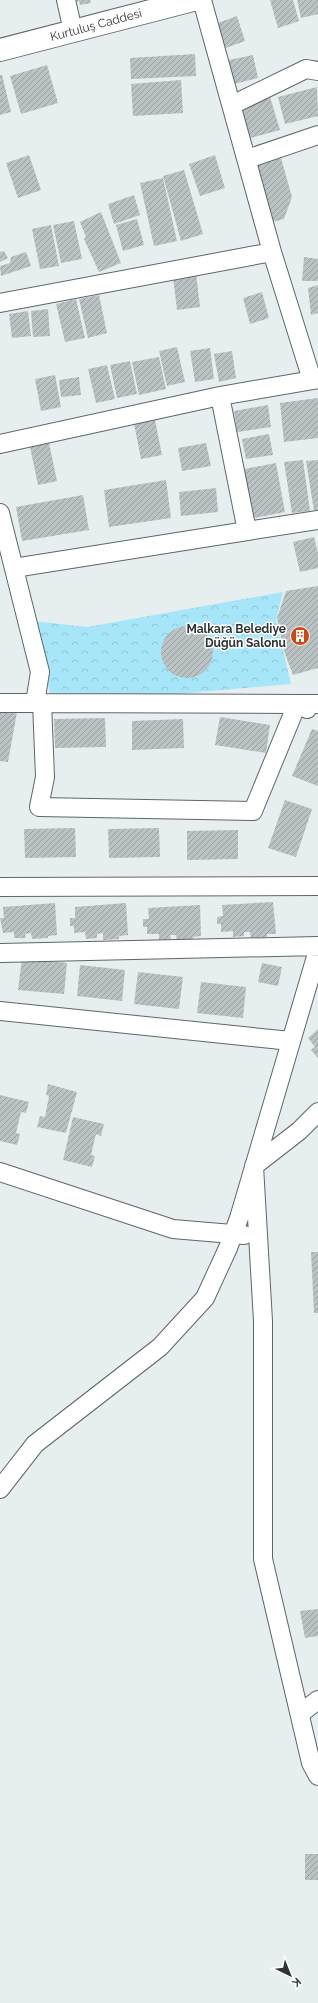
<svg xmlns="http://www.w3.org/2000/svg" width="318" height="2003" font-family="Raleway,sans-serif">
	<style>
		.park { fill: url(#park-crowns) }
		.building { fill: url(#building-hatch) }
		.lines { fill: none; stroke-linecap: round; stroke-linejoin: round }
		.street-casing { stroke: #5f6668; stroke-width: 20 }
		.secondary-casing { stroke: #5f6668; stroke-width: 24 }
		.street { stroke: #fff; stroke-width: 18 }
		.secondary { stroke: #fff; stroke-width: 22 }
		.labels { text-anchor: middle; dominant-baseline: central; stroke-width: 3; stroke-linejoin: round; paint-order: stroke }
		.street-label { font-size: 12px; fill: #303334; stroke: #fff }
		.poi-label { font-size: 12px; font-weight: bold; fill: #303334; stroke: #fff; text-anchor: end }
	</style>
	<defs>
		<pattern id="park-crowns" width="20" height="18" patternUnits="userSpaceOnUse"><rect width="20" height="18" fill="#a6e6f8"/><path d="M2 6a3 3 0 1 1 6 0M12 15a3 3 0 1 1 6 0" fill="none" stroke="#8fc6d5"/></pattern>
		<pattern id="building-hatch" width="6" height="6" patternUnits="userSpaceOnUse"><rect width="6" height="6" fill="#bbc2c4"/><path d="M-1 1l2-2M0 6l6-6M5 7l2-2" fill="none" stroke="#989ea0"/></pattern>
	</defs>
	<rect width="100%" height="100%" fill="#e6eef0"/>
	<path class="park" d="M283,592L276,620L291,684L177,694L50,693L33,621L87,627Z"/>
	<path class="building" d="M70,0H90L91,3L80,5L79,1L71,3Z
		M270,0H293L299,21L278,28Z
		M297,0H318V14L301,18Z
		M237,16L245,41L223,49L215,24Z
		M195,54L196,76L131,79L130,58Z
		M253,55L258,78L230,85L224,61Z
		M47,65L58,103L21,114L10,76Z
		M0,75H2L11,112L0,115Z
		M181,80L183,113L133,116L131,84Z
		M317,87L318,116L285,124L278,97Z
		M270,97L280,130L247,139L238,107Z
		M29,155L41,190L18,198L6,163Z
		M215,155L225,188L200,196L189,164Z
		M281,158L292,197L284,219L269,223L253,166Z
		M184,170L203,234L181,241L163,176Z
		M163,178L177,241L154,246L140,183Z
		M134,195L140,215L114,224L108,204Z
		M101,212L121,263L99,272L84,239L86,237L80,222Z
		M137,219L144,245L123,251L116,225Z
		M74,221L82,259L61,263L53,225Z
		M51,225L59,266L40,269L32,229Z
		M4,251L8,258L0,262V252Z
		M26,252L31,266L1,276L0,266L10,263L11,257Z
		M304,257L318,259V281H302Z
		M196,273L200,307L177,310L173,277Z
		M318,285V313L311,315L308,288Z
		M262,292L269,318L250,324L243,298Z
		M99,295L107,333L88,338L79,299Z
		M76,299L85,338L65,342L56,304Z
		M48,309L50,336L33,337L31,311Z
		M28,311L31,336L12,338L9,314Z
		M177,347L185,382L167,386L159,351Z
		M210,348L214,379L195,382L190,351Z
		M232,351L236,378L219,382L214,354Z
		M159,357L166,389L139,395L132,362Z
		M130,361L137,394L117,398L110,365Z
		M107,365L115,399L96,403L88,369Z
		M55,375L61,407L41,411L35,379Z
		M79,377L81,395L61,397L59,380Z
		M318,398V438L284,442L280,403Z
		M268,405L271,427L237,432L234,411Z
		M155,420L162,455L141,459L134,424Z
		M269,434L273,455L246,459L242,439Z
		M49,443L57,481L38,485L30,447Z
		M206,443L211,466L182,471L178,448Z
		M303,460L310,511L292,513L284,462Z
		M318,460V510L314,511L306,461Z
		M276,463L285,512L254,518L244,469Z
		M166,480L171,518L109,527L104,490Z
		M216,488L218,512L181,516L179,492Z
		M83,495L89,530L22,541L16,507Z
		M314,537L318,553V568L300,572L293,542Z
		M318,586V668L293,675L285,654L277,618L286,591Z
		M161 652a26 26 0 1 1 52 0a26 26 0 1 1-52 0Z
		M0,709L17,712L8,762L0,761Z
		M220,717L270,725L266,753L215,745Z
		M105,718L106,747L55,748L54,719Z
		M183,719L184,748L132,750V721Z
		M312,729L318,731V786L292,776Z
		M285,800L312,809L296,857L268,848Z
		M75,828L76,857L25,858L24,829Z
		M159,828L160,857L109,858L108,829Z
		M238,830V859L187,860V831Z
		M273,902L276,934H267V937L251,938L250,932H244V936L233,937V931L221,932V924H217V917L223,916L222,905Z
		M55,903L57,935L48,936V938L32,939L31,933L25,934L26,938H14V932L3,933L0,918H4L3,907Z
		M126,903L128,935L119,936V939L103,940V933L97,934V938L86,939L85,932L74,933V926H70V918H75V907Z
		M200,905L201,936L193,937V940L177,941L176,935H170L171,939L159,940V934H147V927H143V919H149L148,908Z
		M22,958L67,963L64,994L18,990Z
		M262,963L282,967L278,986L258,982Z
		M80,965L125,970L122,1001L77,996Z
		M138,972L183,977L179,1009L134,1004Z
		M201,982L246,987L243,1018L197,1013Z
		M318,1029V1058L311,1050L315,1047L308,1038Z
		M48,1084L77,1092L66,1133L37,1127L40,1116L45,1117L49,1096L46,1095Z
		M0,1095L29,1102L26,1113L21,1112L16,1133L20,1134L17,1145L0,1141Z
		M73,1117L104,1124L101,1136L96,1134L91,1155L95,1156L92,1167L63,1160Z
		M311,1252H318V1313H314Z
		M318,1609V1636L305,1638L300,1611Z
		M305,1854H318V1880H305Z"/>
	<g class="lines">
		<g class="street-casing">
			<path id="street" d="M66,0L73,31
				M202,0L272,252L312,380
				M232,105L306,69L318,71
				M247,159L318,135
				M0,303L272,252
				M220,396L247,531L318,520
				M0,444L220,396L318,379
				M0,513L40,672L35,703H0
				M14,568L247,531
				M42,702L45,777L39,807L253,811L297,704H318
				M35,703L297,704L307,709
				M0,887L318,886
				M0,953L318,946
				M0,1011L291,1041
				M318,1112L299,1131L254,1166L263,1321V1559L311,1763L318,1776
				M0,1172L173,1229L244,1235
				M0,1489L35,1444L160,1347L205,1298L228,1248L239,1218L318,950
				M301,1713L318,1700"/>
		</g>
		<g class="secondary-casing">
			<path id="secondary" d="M0,50L193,0"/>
		</g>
		<use href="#street" class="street"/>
		<use href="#secondary" class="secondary"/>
	</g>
	<defs>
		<g id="building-disc" transform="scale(1)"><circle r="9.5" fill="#ce4716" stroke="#fff"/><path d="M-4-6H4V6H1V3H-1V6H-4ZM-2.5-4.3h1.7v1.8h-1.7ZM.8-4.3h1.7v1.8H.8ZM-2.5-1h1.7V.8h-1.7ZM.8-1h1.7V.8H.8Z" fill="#fff"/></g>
	</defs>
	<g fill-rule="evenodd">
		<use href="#building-disc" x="300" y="636"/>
	</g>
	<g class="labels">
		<g class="street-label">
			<text transform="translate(96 25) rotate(-15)">Kurtuluş Caddesi</text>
		</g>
		<g class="poi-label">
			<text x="286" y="629">Malkara Belediye<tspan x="286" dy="14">Düğün Salonu</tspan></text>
		</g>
	</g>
	<g transform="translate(290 1975) rotate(137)" stroke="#ffffff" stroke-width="3" paint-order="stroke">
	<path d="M0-3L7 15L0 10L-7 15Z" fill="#303334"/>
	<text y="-6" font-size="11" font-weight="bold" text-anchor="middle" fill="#303334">K</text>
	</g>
</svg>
